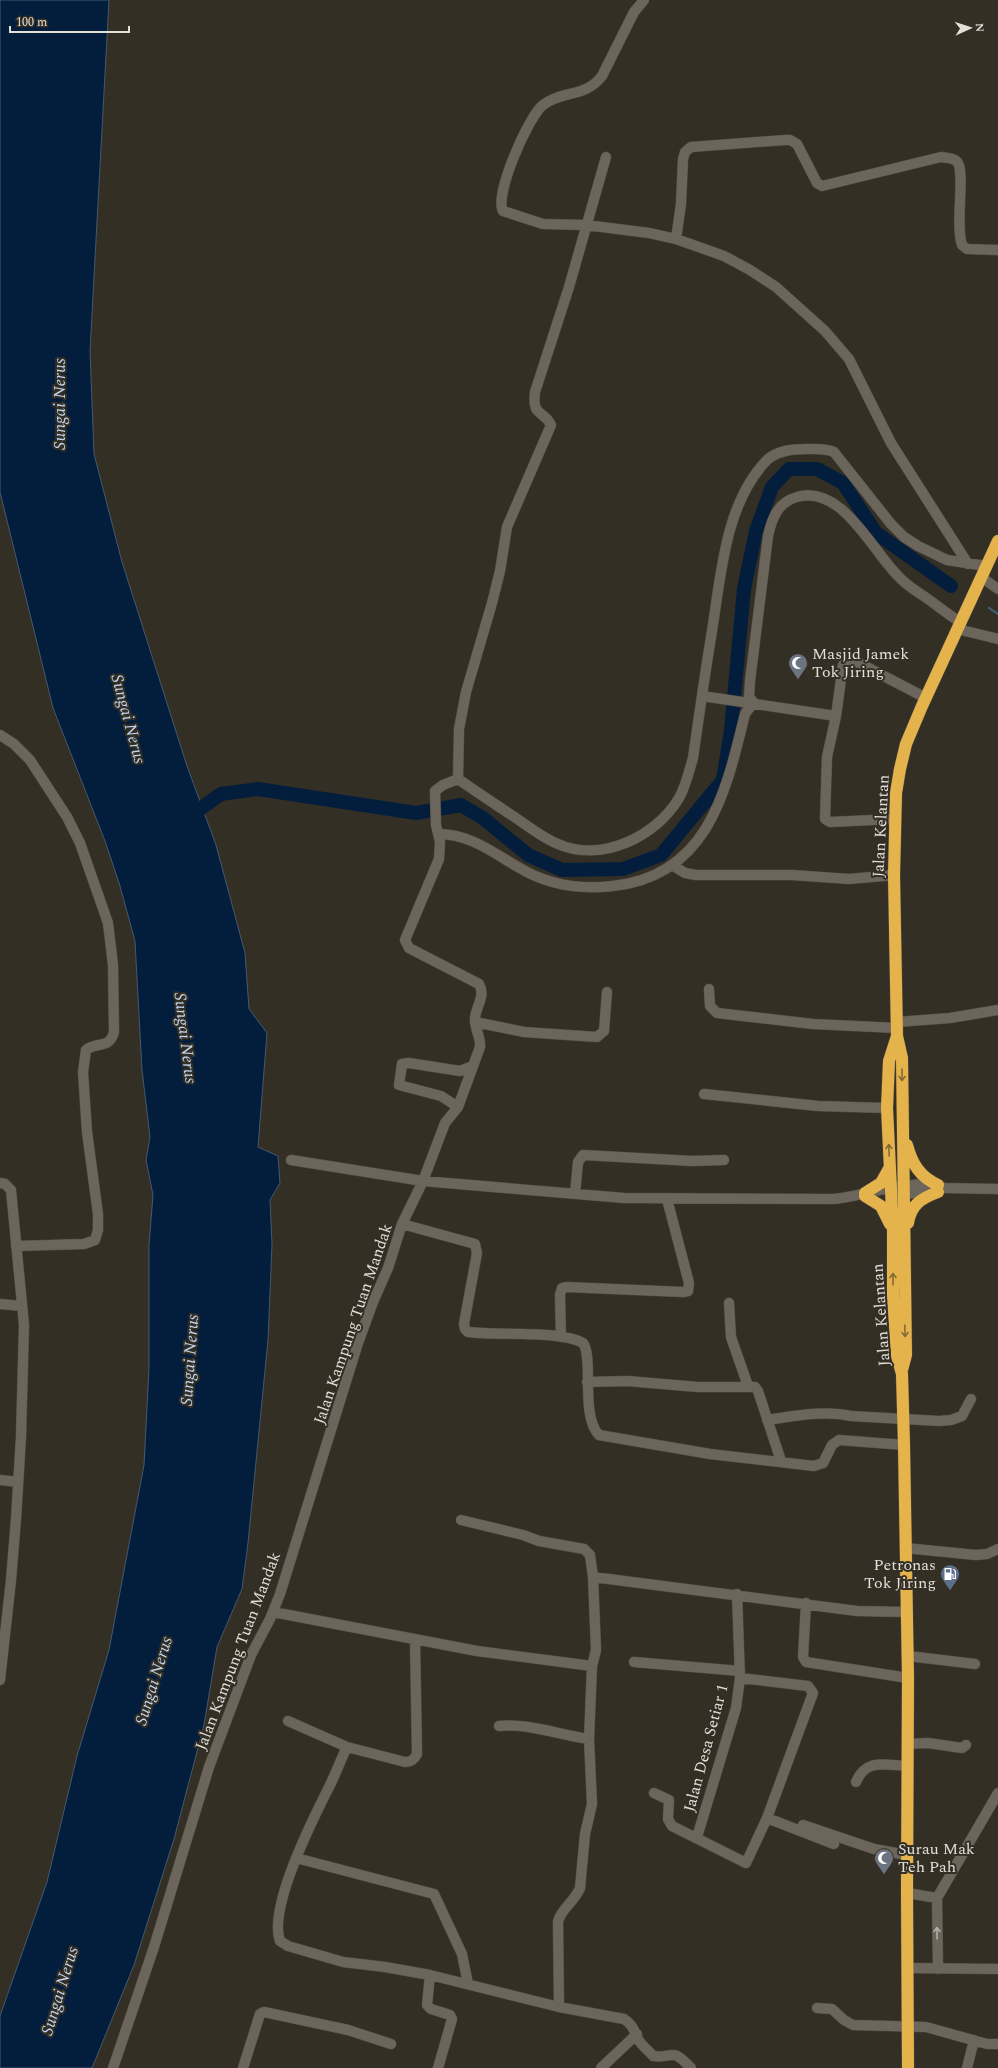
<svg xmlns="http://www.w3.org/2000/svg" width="998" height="2068" font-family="Spectral,serif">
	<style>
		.water { fill: #031e3d; stroke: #46586c }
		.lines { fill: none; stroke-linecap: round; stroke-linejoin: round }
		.stream { stroke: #46586c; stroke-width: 2.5 }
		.river { stroke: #031e3d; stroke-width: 14 }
		.minor-casing { stroke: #504b43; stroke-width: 11 }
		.highway-casing { stroke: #504b43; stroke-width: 13 }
		.minor { stroke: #6b655b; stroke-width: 10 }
		.highway { stroke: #e5b34c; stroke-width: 12 }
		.oneway { stroke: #846a37 }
		.oneway2 { stroke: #b3aea7 }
		.labels { text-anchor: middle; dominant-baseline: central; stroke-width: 4; stroke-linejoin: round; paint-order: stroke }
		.poi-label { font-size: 16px; fill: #e3dfd9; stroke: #342f25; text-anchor: start }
		.street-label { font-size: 16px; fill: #e3dfd9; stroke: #342f25 }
		.water-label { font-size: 17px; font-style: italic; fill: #c0d6f2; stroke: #342f25 }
	</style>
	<rect width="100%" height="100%" fill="#342f25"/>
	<path class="water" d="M0,0H109L90,351L94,454L122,562L187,766L216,845L245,953L249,1009L267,1033L258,1147L278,1156L280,1183L270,1200L272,1244L268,1340L248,1543L242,1589L217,1647L204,1725L174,1839L134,1965L92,2068H0V2016L47,1882L77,1756L109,1650L144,1465L149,1368V1245L153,1195L146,1160L150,1137L142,1070L135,941L120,886L105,841L53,708L0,492Z"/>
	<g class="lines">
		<path class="stream" d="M989,608L998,614"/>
		<path class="river" d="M187,818L221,794L258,789L416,813L461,805L483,818L528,855L562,870L623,869L661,855L723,780L731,730L744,589L756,531L772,487L789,469H817L843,483L876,533L951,586"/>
		<g class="minor-casing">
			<path id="minor" d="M644,0L634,12L602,76C585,98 563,90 543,105C528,117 494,195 503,211L543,224L586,225L649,233L676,239L724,256L750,270L776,287L825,331L849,359L891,443L968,564
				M676,239L681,204L683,159L685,152L691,147L785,140H790L797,144L817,183L822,186L941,157C947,158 955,158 958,163C965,176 955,224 962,245L967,249L998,250
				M981,577L998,589
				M957,629L998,639
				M702,696L836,716
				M0,735L14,744L30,760L67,817L80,843L108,923L113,965L114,1032C109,1050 97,1041 86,1050L83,1072L87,1132L98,1214V1230L95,1240L84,1244L16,1246
				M458,779C477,792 496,805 516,818C529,827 543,838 558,844C601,863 656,837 679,798C686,786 689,771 693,758C699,716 705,673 712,631C721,575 725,503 767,460C778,450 794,449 807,449C816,449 826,448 834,452L891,524L904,537L918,546L947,560L986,566
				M458,779L459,729L466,692L492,603L500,571L507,527L551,425C543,409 532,418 535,392L569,287L606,157
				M895,819L830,822L825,819L827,757L836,716L843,665L847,660L857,662L926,698
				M438,834C476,834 501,860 533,875C560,887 585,889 613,886C708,876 726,792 745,714L750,707L755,704L749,697L750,681L768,536C772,518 778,502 797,497C842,484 872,551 899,577C907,586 918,592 928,599C939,607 949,615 960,622
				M672,865L685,873L696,875H792L849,879L894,875
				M709,989L710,1006L717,1013L813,1024L897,1028
				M475,1022L524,1032L597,1037L604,1031L607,992
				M897,1022L950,1018L998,1010
				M704,1094L818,1106L887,1108
				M458,1107L441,1096L399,1085L402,1064L409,1063L460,1071L473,1066
				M291,1160L423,1181L624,1198L833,1199C861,1197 918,1176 944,1188L998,1189
				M0,1183L5,1184L11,1190L24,1325L21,1437L16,1519L11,1580L0,1680
				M575,1194L578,1162L583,1155L692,1161L724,1160
				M897,1194L935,1192
				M402,1224L475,1244L477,1253L464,1324L465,1329L468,1332C497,1336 560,1330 583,1343C594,1357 580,1416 599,1435L710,1454L814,1466L823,1463L832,1445L839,1440L904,1445
				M729,1303L731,1337L748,1386
				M0,1304L22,1306
				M561,1337L560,1295L562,1288L566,1287L683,1292L688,1291L689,1283L667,1199
				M587,1382L627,1381L698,1387H755L758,1391L781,1461
				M767,1420C795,1416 824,1410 851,1416L939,1421L951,1420L962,1416L971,1399
				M0,1480L18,1482
				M461,1520L523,1535L539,1541L584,1549L590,1555L593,1577
				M905,1548L976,1555L987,1554L998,1549
				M806,1603L803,1657L806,1662L908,1678
				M273,1612L477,1651L592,1666L596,1650L593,1577L857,1611L906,1612
				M415,1639L417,1754C414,1760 411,1762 405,1762L347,1747C340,1761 335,1776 328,1789C312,1821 268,1908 280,1941L288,1946L343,1962L385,1967L430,1975L559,2007L624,2019C632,2024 634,2030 638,2039C641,2045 649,2051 653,2056C675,2059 670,2046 691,2068
				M908,1656L975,1664
				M634,1662L740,1671
				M288,1721L347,1747
				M499,1726C529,1723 559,1735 589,1739
				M907,1744L928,1743L962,1748L966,1745
				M856,1782C866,1758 885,1765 907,1766
				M654,1793L669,1800L668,1819L672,1826L746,1863L767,1818L813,1693L808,1686L740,1678
				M767,1818L834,1844
				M803,1825L874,1849L907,1855
				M697,1837L736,1708L740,1678L737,1594
				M296,1858L434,1894L462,1954L468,1984
				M907,1893L937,1898
				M907,1968L998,1969
				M938,1969L937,1898L998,1793
				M430,1975L427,2005L431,2009L450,2015L452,2019L438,2068
				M559,2007L558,1921C562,1908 575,1901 580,1888L585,1834L592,1804L589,1739L592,1666
				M817,2008L832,2009L844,2020L853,2025L926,2027L987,2044H998
				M113,2068L154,1947L209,1767L251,1655L270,1619L280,1594L358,1343L373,1302L388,1268L402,1224L423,1181L445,1123L458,1107L480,1047C481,1037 474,1028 475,1018C476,1006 486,996 479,984L409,948L405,940L439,859L440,842L436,825L435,791L443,785L458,779
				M243,2068L260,2014L264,2012L348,2030L391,2044
				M601,2068L637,2034
				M967,2068L974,2040"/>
		</g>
		<g class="highway-casing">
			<path id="highway" d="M897,1036L889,1061L887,1108L893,1231V1296L897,1356L902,1374L904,1445L908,1678L907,1893L908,2068
				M907,1145C912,1164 920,1177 938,1185
				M865,1193L881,1183L890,1167
				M865,1196L881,1206L890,1224
				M908,1223C911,1204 922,1198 938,1192
				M902,1370L906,1355L902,1058L897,1036L894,875L896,793L900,769L906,744L922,706L998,541"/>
		</g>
		<use href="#minor" class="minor"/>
		<use href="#highway" class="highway"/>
	</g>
	<defs><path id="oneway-shaft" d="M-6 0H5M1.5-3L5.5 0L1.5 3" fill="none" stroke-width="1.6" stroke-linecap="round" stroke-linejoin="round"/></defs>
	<g class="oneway">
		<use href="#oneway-shaft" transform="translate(902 1075) rotate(90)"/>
		<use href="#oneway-shaft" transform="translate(889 1150) rotate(-92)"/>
		<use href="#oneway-shaft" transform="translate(893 1279) rotate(-90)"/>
		<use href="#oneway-shaft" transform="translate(905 1331) rotate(89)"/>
	</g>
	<use class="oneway2" href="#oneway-shaft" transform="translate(937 1933) rotate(-91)"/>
	<defs>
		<g id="mosque-pin" transform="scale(1)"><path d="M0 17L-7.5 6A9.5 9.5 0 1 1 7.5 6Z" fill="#6b7280" stroke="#342f25"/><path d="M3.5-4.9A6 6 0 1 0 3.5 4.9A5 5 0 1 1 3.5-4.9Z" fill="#fff"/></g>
		<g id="fuel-pin" transform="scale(1)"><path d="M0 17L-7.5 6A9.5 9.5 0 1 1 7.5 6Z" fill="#5c6f8a" stroke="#342f25"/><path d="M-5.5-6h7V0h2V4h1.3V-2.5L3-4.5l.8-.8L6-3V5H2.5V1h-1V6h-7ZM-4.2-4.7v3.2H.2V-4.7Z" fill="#fff"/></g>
	</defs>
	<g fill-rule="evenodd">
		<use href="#mosque-pin" x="798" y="663"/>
		<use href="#fuel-pin" x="950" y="1574"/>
		<use href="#mosque-pin" x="884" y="1858"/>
	</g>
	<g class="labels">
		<g class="poi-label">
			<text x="812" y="654">Masjid Jamek<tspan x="812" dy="18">Tok Jiring</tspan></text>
			<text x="936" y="1565" text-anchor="end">Petronas<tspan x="936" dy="18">Tok Jiring</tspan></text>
			<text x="898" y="1849">Surau Mak<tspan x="898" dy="18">Teh Pah</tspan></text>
		</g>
		<g class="street-label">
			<text transform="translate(881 826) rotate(-87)">Jalan Kelantan</text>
			<text transform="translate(881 1315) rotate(-94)">Jalan Kelantan</text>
			<text transform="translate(353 1324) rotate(-71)">Jalan Kampung Tuan Mandak</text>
			<text transform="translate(238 1651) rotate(-69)">Jalan Kampung Tuan Mandak</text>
			<text transform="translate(706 1748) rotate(-75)">Jalan Desa Setiar 1</text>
		</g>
		<g class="water-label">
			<text transform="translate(60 404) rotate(-90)">Sungai Nerus</text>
			<text transform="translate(128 719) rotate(75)">Sungai Nerus</text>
			<text transform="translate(185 1038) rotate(83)">Sungai Nerus</text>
			<text transform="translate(190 1360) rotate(-86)">Sungai Nerus</text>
			<text transform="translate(154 1681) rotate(-73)">Sungai Nerus</text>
			<text transform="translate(60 1991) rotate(-73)">Sungai Nerus</text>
		</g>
	</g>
	<g transform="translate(970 28) rotate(87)" stroke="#342f25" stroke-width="3" paint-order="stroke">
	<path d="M0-3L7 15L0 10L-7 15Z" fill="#e3dfd9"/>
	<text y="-6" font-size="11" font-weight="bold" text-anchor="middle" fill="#e3dfd9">N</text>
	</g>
	<path d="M10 26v6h119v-6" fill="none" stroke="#e3dfd9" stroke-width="2"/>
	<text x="16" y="26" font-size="12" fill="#e3dfd9" stroke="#342f25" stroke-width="3" paint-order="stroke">100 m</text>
</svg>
